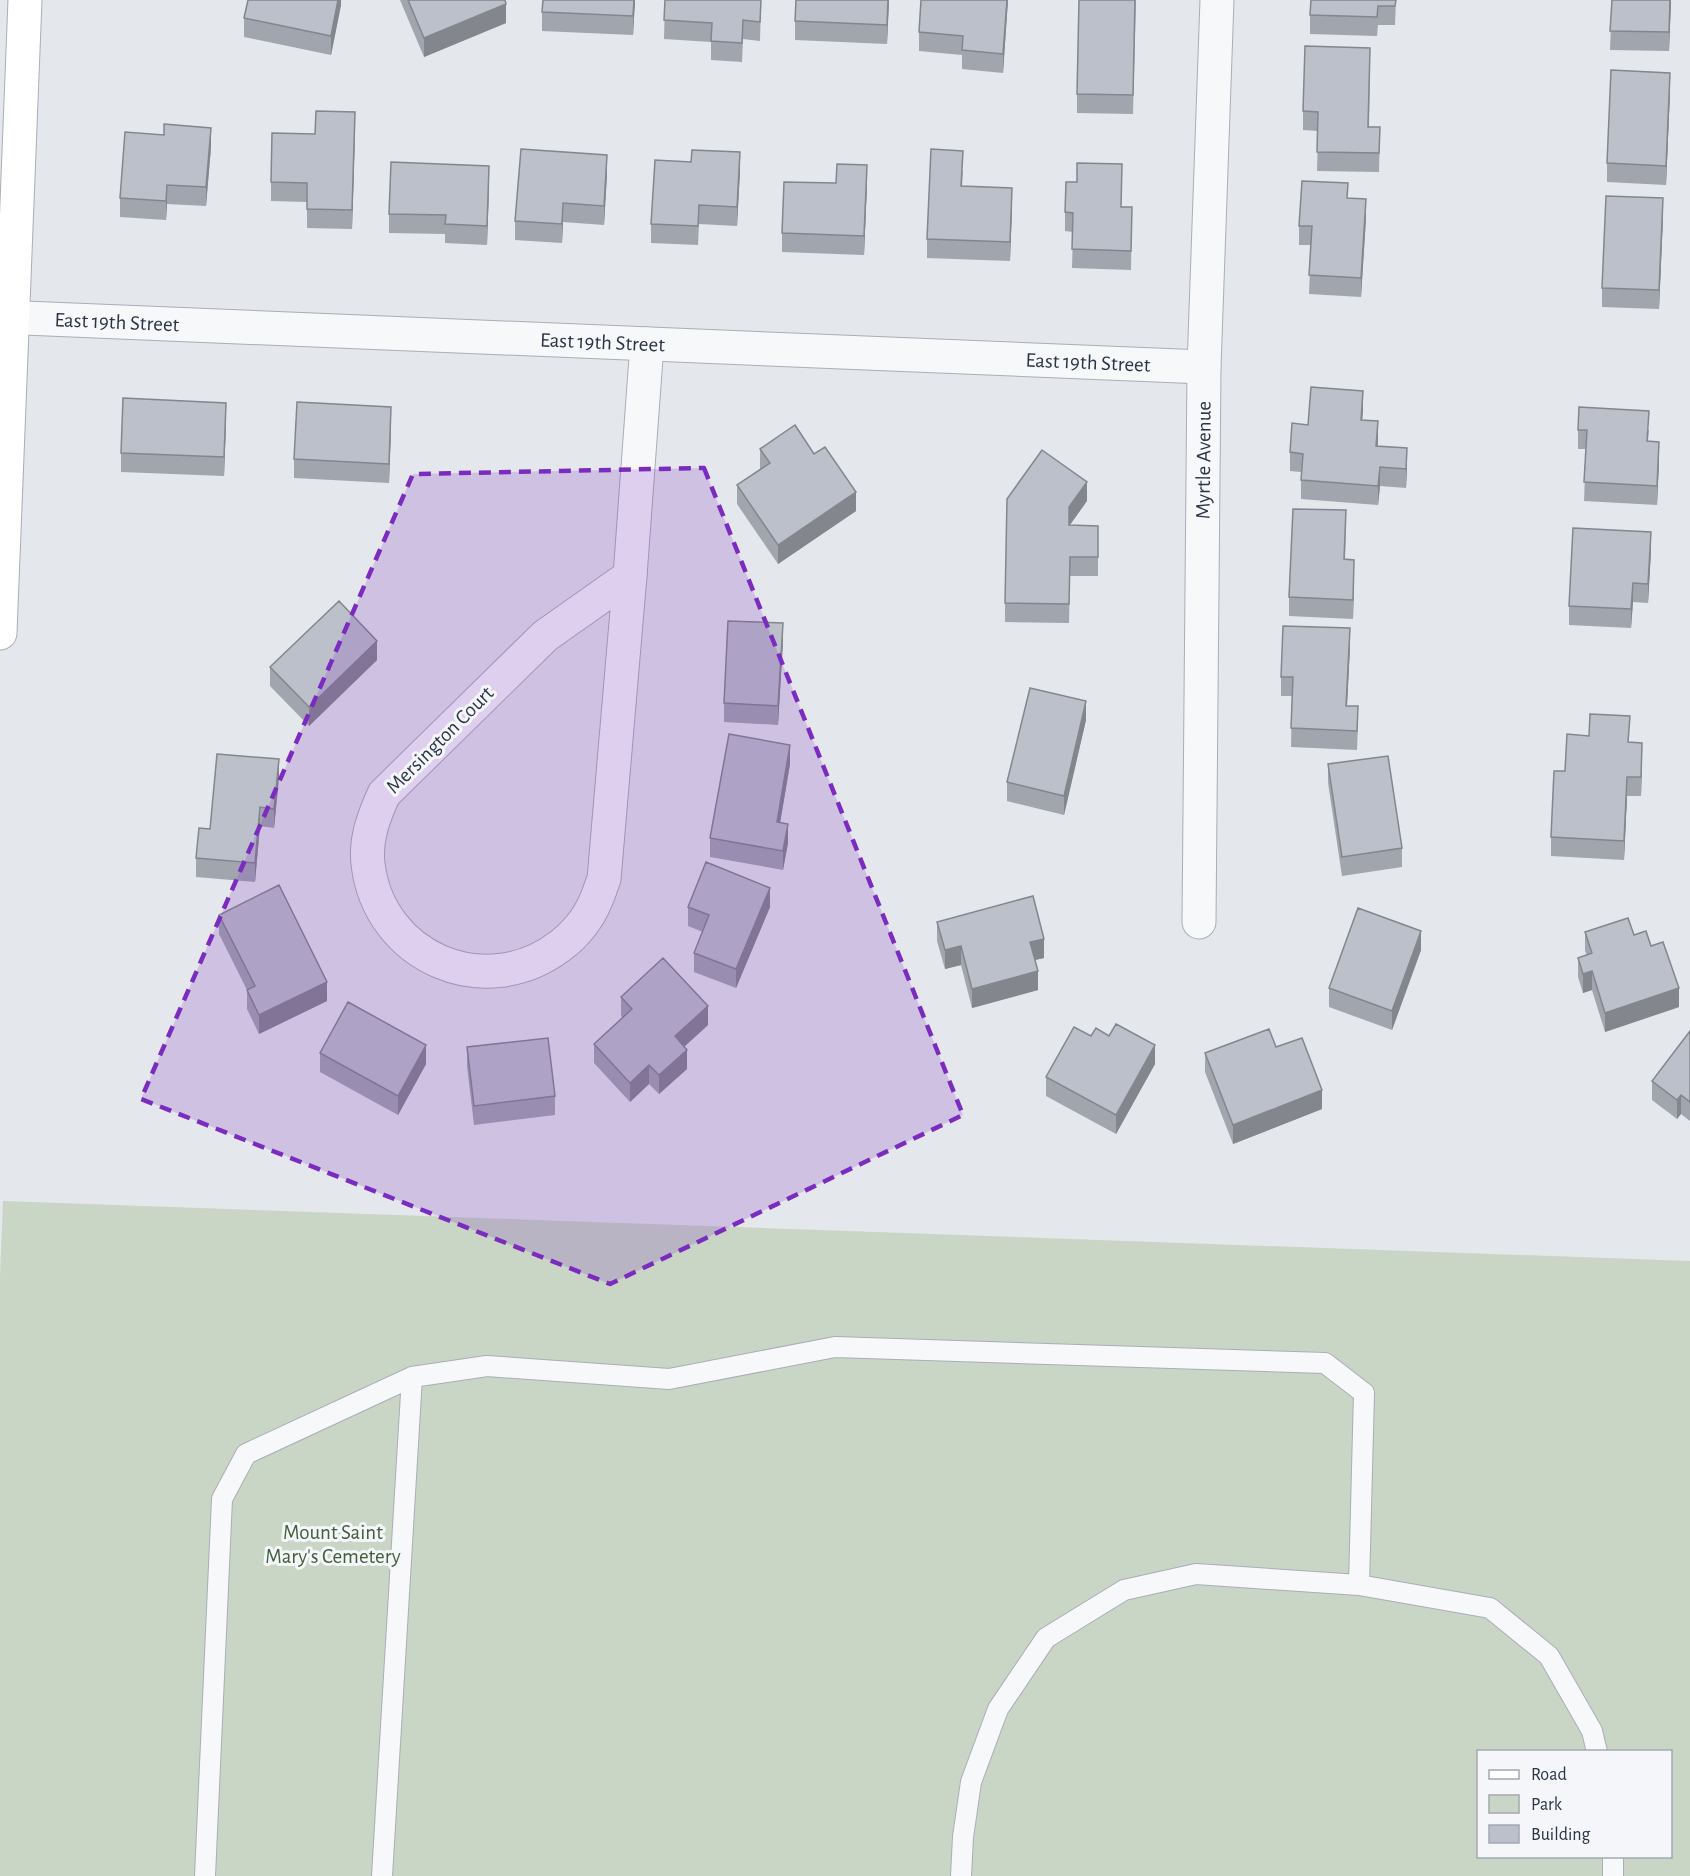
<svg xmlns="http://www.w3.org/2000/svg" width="1690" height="1876" font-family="'Alegreya Sans',sans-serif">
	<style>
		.green { fill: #c9d6c5; fill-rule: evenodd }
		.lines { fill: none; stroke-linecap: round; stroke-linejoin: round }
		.lane-casing { stroke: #a9aeb7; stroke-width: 22 }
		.street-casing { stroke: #a9aeb7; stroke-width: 35 }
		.secondary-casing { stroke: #a9aeb7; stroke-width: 35 }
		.lane { stroke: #f7f8fa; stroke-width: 20 }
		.street { stroke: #f7f8fa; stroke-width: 33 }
		.secondary { stroke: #fff; stroke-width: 33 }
		.wall { fill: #a1a5ae }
		.shaded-wall { fill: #83868d }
		.building { fill: #bbc0ca; stroke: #83868d; stroke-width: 1.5 }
		.marked { fill: #7b2cbf; fill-opacity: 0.2; stroke: #7b2cbf; stroke-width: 4.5; stroke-dasharray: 12 8; stroke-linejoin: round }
		.labels { text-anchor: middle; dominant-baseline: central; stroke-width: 6; stroke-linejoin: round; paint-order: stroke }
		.street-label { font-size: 21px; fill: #2b3445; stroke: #f4f6f9 }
		.park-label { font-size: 21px; fill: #3f6138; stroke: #f4f6f9 }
	</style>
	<rect width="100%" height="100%" fill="#e4e7ec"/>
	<path class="green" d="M3,1201L1690,1261V1876H0V1276ZM1478,1752H1670V1856H1478Z"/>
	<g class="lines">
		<g class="lane-casing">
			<path id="lane" d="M1359,1585L1490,1608L1549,1656L1592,1731L1597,1752
				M1613,1856V1876
				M205,1876L222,1499L246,1454L412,1377
				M382,1876L412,1377L487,1366L669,1379L835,1347L1325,1363L1364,1393L1359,1585L1196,1574L1124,1590L1046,1638L998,1709L971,1782L963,1837L961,1876"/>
		</g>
		<g class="street-casing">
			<g id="street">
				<path id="s1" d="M0,317L1204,367"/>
				<path d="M630,576L604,879C601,886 599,894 596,900C589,918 575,935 560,946C485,1003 379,958 368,864C365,839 374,816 384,794L545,636Z"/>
				<path d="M630,576L647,344"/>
				<path id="s2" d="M1199,922L1204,367L1217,0"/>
			</g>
		</g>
		<g class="secondary-casing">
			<path id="secondary" d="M0,633L25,0"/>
		</g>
		<use href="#lane" class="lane"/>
		<use href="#street" class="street"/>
		<use href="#secondary" class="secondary"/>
	</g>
	<path class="wall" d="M341,0V5L331,55L244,37V18Z
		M400,0H505L506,23L424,57Z
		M635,0L633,35L542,31V12Z
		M665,0H761L760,41L743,39L742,62L711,60V42L664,39Z
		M889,0L887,44L795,40V21Z
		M1008,0L1003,73L962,69V55L919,51V32Z
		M1136,0L1133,114L1077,113V94Z
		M1396,0L1395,25H1378L1377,36L1310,34V15Z
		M1612,0H1671L1669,51L1610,50Z
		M1370,67L1369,127H1380L1379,172L1317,171L1318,131L1303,130V111Z
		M1670,92L1666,185L1607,182V163Z
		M355,131L352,229L307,228V202L271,201V182Z
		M164,135L211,147L206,206L167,204L166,220L120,217V198Z
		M963,170L962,186L1012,207L1010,261L927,258V239Z
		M740,171L737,226L699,224L698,245L651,243V224Z
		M607,174L604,225L563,222L562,243L515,240V221Z
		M836,183L867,184L864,255L782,252V233Z
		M1122,183L1121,207H1132L1131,270L1072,268L1073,232L1065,231V212Z
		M489,185L487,245L445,243V234L389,233V214Z
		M1348,198L1366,218L1361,297L1309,294L1311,245H1299V226Z
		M1663,217L1659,309L1602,307V288Z
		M1363,410L1362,420L1378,440V447L1407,467L1406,488L1380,486L1378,505L1301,499V472L1290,471V452L1308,425Z
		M226,422L224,476L121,472V453Z
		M391,426L389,483L294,478V459Z
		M1578,430H1649L1648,441L1659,461L1657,505L1584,501L1586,449H1578Z
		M760,449L814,454L856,511L778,564L737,504V485L760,469Z
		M1087,501L1070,525L1098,526V576H1070L1069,623L1005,622V603Z
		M1346,529L1345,559L1354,579L1353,619L1289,616V597Z
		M1651,551L1648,603L1633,602L1631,628L1569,625V606Z
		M783,642L778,725L724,722V703Z
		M1350,647L1347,706L1358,725L1357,750L1291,747L1292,696H1281V677Z
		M377,660L309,726L270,686V667Z
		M1086,720L1064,815L1007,801V782Z
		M1629,742L1642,762L1641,796H1627L1624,860L1551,856V837L1565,771Z
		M790,764L780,823L788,843L783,870L710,857V838Z
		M1328,764L1402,848V867L1342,876L1328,783Z
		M279,778L274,828L260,826L255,882L196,877V858L210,829Z
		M688,907H770L736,988L694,972V953L703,932L688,926Z
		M219,915L327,1001L259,1034L247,1009V990L219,934Z
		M937,922L1044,958L1035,960L1038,990L972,1008L961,965L945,969L937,941Z
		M1585,932L1634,935L1651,946L1679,1007L1605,1032L1592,990L1583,993L1578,977V958L1587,955L1585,951Z
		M1421,950L1392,1030L1329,1007V988Z
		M621,997L708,1025L684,1047L687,1069L659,1094L649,1084L630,1102L594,1063V1044L623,1018L621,1016Z
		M1690,1031V1121L1681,1114L1677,1119L1652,1100V1081Z
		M1091,1036L1155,1064L1116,1134L1046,1096V1077Z
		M467,1047L555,1096V1115L474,1125L467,1066Z
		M1276,1047L1322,1109L1233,1144L1205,1072V1053Z
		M320,1053L426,1064L398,1115L320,1072Z"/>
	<path class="shaded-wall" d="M338,0H341V5L331,55V36Z
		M634,0H635L633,35V16Z
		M888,0H889L887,44V25Z
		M1007,0H1008L1003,73V54Z
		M1670,0H1671L1669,51V32Z
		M506,4V23L424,57V38Z
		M1670,73V92L1666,185V166Z
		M355,112V131L352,229V210Z
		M211,128V147L206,206V187Z
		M740,152V171L737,226V207Z
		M607,155V174L604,225V206Z
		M867,165V184L864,255V236Z
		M489,166V185L487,245V226Z
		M167,185V204L166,220V201Z
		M1012,188V207L1010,261V242Z
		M1663,198V217L1659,309V290Z
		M1366,199V218L1361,297V278Z
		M563,203V222L562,243V224Z
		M1363,391V410L1361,439V420Z
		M226,403V422L224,476V457Z
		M391,407V426L389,483V464Z
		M1378,421V440L1376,465V446Z
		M1659,442V461L1657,505V486Z
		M1407,448V467L1406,488V469Z
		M1380,467V486L1378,505V486Z
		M1087,482V501L1069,526V544V507Z
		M856,492V511L778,564V545Z
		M1651,532V551L1648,603V584Z
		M1354,560V579L1353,619V600Z
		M1633,583V602L1631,628V609Z
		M783,623V642L778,725V706Z
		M1350,628V647L1346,725V706Z
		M377,641V660L309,726V707Z
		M1086,701V720L1064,815V796Z
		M1642,743V762L1641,796V777Z
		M790,745V764L777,841V822Z
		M279,759V778L274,828V809Z
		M1627,777V796L1624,860V841Z
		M260,807V826L255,882V863Z
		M788,824V843L783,870V851Z
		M770,888V907L736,988V969Z
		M1421,931V950L1392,1030V1011Z
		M1044,939V958L1030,961V942Z
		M961,946V965L945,969V950Z
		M1038,971V990L972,1008V989Z
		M1592,971V990L1583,993V974Z
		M327,982V1001L259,1034V1015Z
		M1679,988V1007L1605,1032V1013Z
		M708,1006V1025L675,1055V1036Z
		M426,1045V1064L398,1115V1096Z
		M1155,1045V1064L1116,1134V1115Z
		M687,1050V1069L659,1094V1075Z
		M649,1065V1084L630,1102V1083Z
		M1322,1090V1109L1233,1144V1125Z
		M1681,1095V1114L1677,1119V1100Z"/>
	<path class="building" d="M248,0H338L331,36L244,18Z
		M408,0H505L506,4L424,38Z
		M543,0H634L633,16L542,12Z
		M665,0H761L760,22L743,20L742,43L711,41L712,23L664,20Z
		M796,0H888L887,25L795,21Z
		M921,0H1007L1003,54L962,50L963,36L919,32Z
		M1079,0H1135L1133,95L1077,94Z
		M1311,0H1396L1395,6H1378L1377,17L1310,15Z
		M1612,0H1670L1669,32L1610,31Z
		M1305,46L1370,48L1368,127H1380L1379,153L1317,152L1318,112L1303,111Z
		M1611,70L1670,73L1666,166L1607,163Z
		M316,111L355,112L352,210L307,209V183L271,182L272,133L315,134Z
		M164,124L211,128L206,187L167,185L166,201L120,198L125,132L164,135Z
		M521,149L607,155L604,206L563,203L562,224L515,221Z
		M931,149L963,151L961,186L1012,188L1010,242L927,239Z
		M692,150L740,152L737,207L699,205L698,226L651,224L655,160L691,162Z
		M391,162L489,166L487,226L445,224L446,215L389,214Z
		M1077,163L1122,164L1121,207H1132L1131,251L1072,249L1073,213L1065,212L1066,182H1077Z
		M837,164L867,165L864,236L782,233L784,182L836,183Z
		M1302,181L1348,183L1347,198L1366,199L1361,278L1309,275L1312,226H1299Z
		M1606,196L1663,198L1659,290L1602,288Z
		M1311,387L1363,391L1361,420L1378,421L1376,446L1407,448L1406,469L1380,467L1378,486L1301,480L1303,454L1290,452L1292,423L1308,425Z
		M123,398L226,403L224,457L121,453Z
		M297,402L391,407L389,464L294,459Z
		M1579,407L1649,411L1647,441L1659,442L1657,486L1584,482L1587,430H1578Z
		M795,425L814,454L825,447L856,492L778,545L737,485L770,463L760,449Z
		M1042,450L1087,482L1069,507V525L1098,526V557H1070L1069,604L1005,603L1007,499Z
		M1293,509L1346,510L1344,559L1354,560L1353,600L1289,597Z
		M1573,528L1651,532L1648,584L1633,583L1631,609L1569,606Z
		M339,601L377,641L309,707L270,667Z
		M728,621L783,623L778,706L724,703Z
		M1283,626L1350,628L1346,706H1358L1357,731L1291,728L1293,677H1281Z
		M1030,688L1086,701L1064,796L1007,782Z
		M1590,714L1630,716L1628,742L1642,743L1641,777H1627L1624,841L1551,837L1554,771H1565L1567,734L1589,736Z
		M729,734L790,745L777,822L788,824L783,851L710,838Z
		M217,754L279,759L274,809L260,807L255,863L196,858L199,828L210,829Z
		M1388,756L1402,848L1342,857L1328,764Z
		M706,862L770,888L736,969L694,953L709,915L688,907Z
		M279,885L327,982L259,1015L247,990L255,986L219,915Z
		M1033,896L1044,939L1030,942L1038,971L972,989L961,946L945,950L937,922Z
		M1358,908L1421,931L1392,1011L1329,988Z
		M1628,918L1634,935L1646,931L1651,946L1663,942L1679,988L1605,1013L1592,971L1583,974L1578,958L1592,953L1585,932Z
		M663,958L708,1006L675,1036L687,1050L659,1075L649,1065L630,1083L594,1044L632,1009L621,997Z
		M348,1002L426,1045L398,1096L320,1053Z
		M1116,1024L1155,1045L1116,1115L1046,1077L1074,1027L1091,1036L1096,1028L1109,1036Z
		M1269,1029L1276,1047L1302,1038L1322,1090L1233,1125L1205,1053Z
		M1690,1031V1102L1681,1095L1677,1100L1652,1081Z
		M548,1038L555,1096L474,1106L467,1047Z"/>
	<path class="marked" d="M704,468L963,1115L610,1284L141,1099L413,474Z"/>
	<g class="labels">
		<g class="street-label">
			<text stroke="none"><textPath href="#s1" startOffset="117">East 19th Street</textPath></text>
			<text stroke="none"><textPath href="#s1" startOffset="603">East 19th Street</textPath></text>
			<text stroke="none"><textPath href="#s1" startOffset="1089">East 19th Street</textPath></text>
			<text stroke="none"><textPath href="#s2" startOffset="462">Myrtle Avenue</textPath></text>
			<text transform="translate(440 740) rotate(-45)">Mersington Court</text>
		</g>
		<g class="park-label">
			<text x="333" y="1532">Mount Saint<tspan x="333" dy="24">Mary's Cemetery</tspan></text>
		</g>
	</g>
	<rect x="1477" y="1750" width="195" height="108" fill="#f4f6f9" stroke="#a4a8b1" stroke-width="1.5"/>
	<rect x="1489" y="1770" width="30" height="9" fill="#ffffff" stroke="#a4a8b1" stroke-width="1.5"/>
	<text x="1531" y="1780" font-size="18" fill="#2b3445">Road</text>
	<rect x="1489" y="1795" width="30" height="18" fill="#c9d6c5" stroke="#a4a8b1" stroke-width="1.5"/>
	<text x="1531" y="1810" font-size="18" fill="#2b3445">Park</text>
	<rect x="1489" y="1825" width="30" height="18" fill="#bbc0ca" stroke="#a4a8b1" stroke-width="1.5"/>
	<text x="1531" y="1840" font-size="18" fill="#2b3445">Building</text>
</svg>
